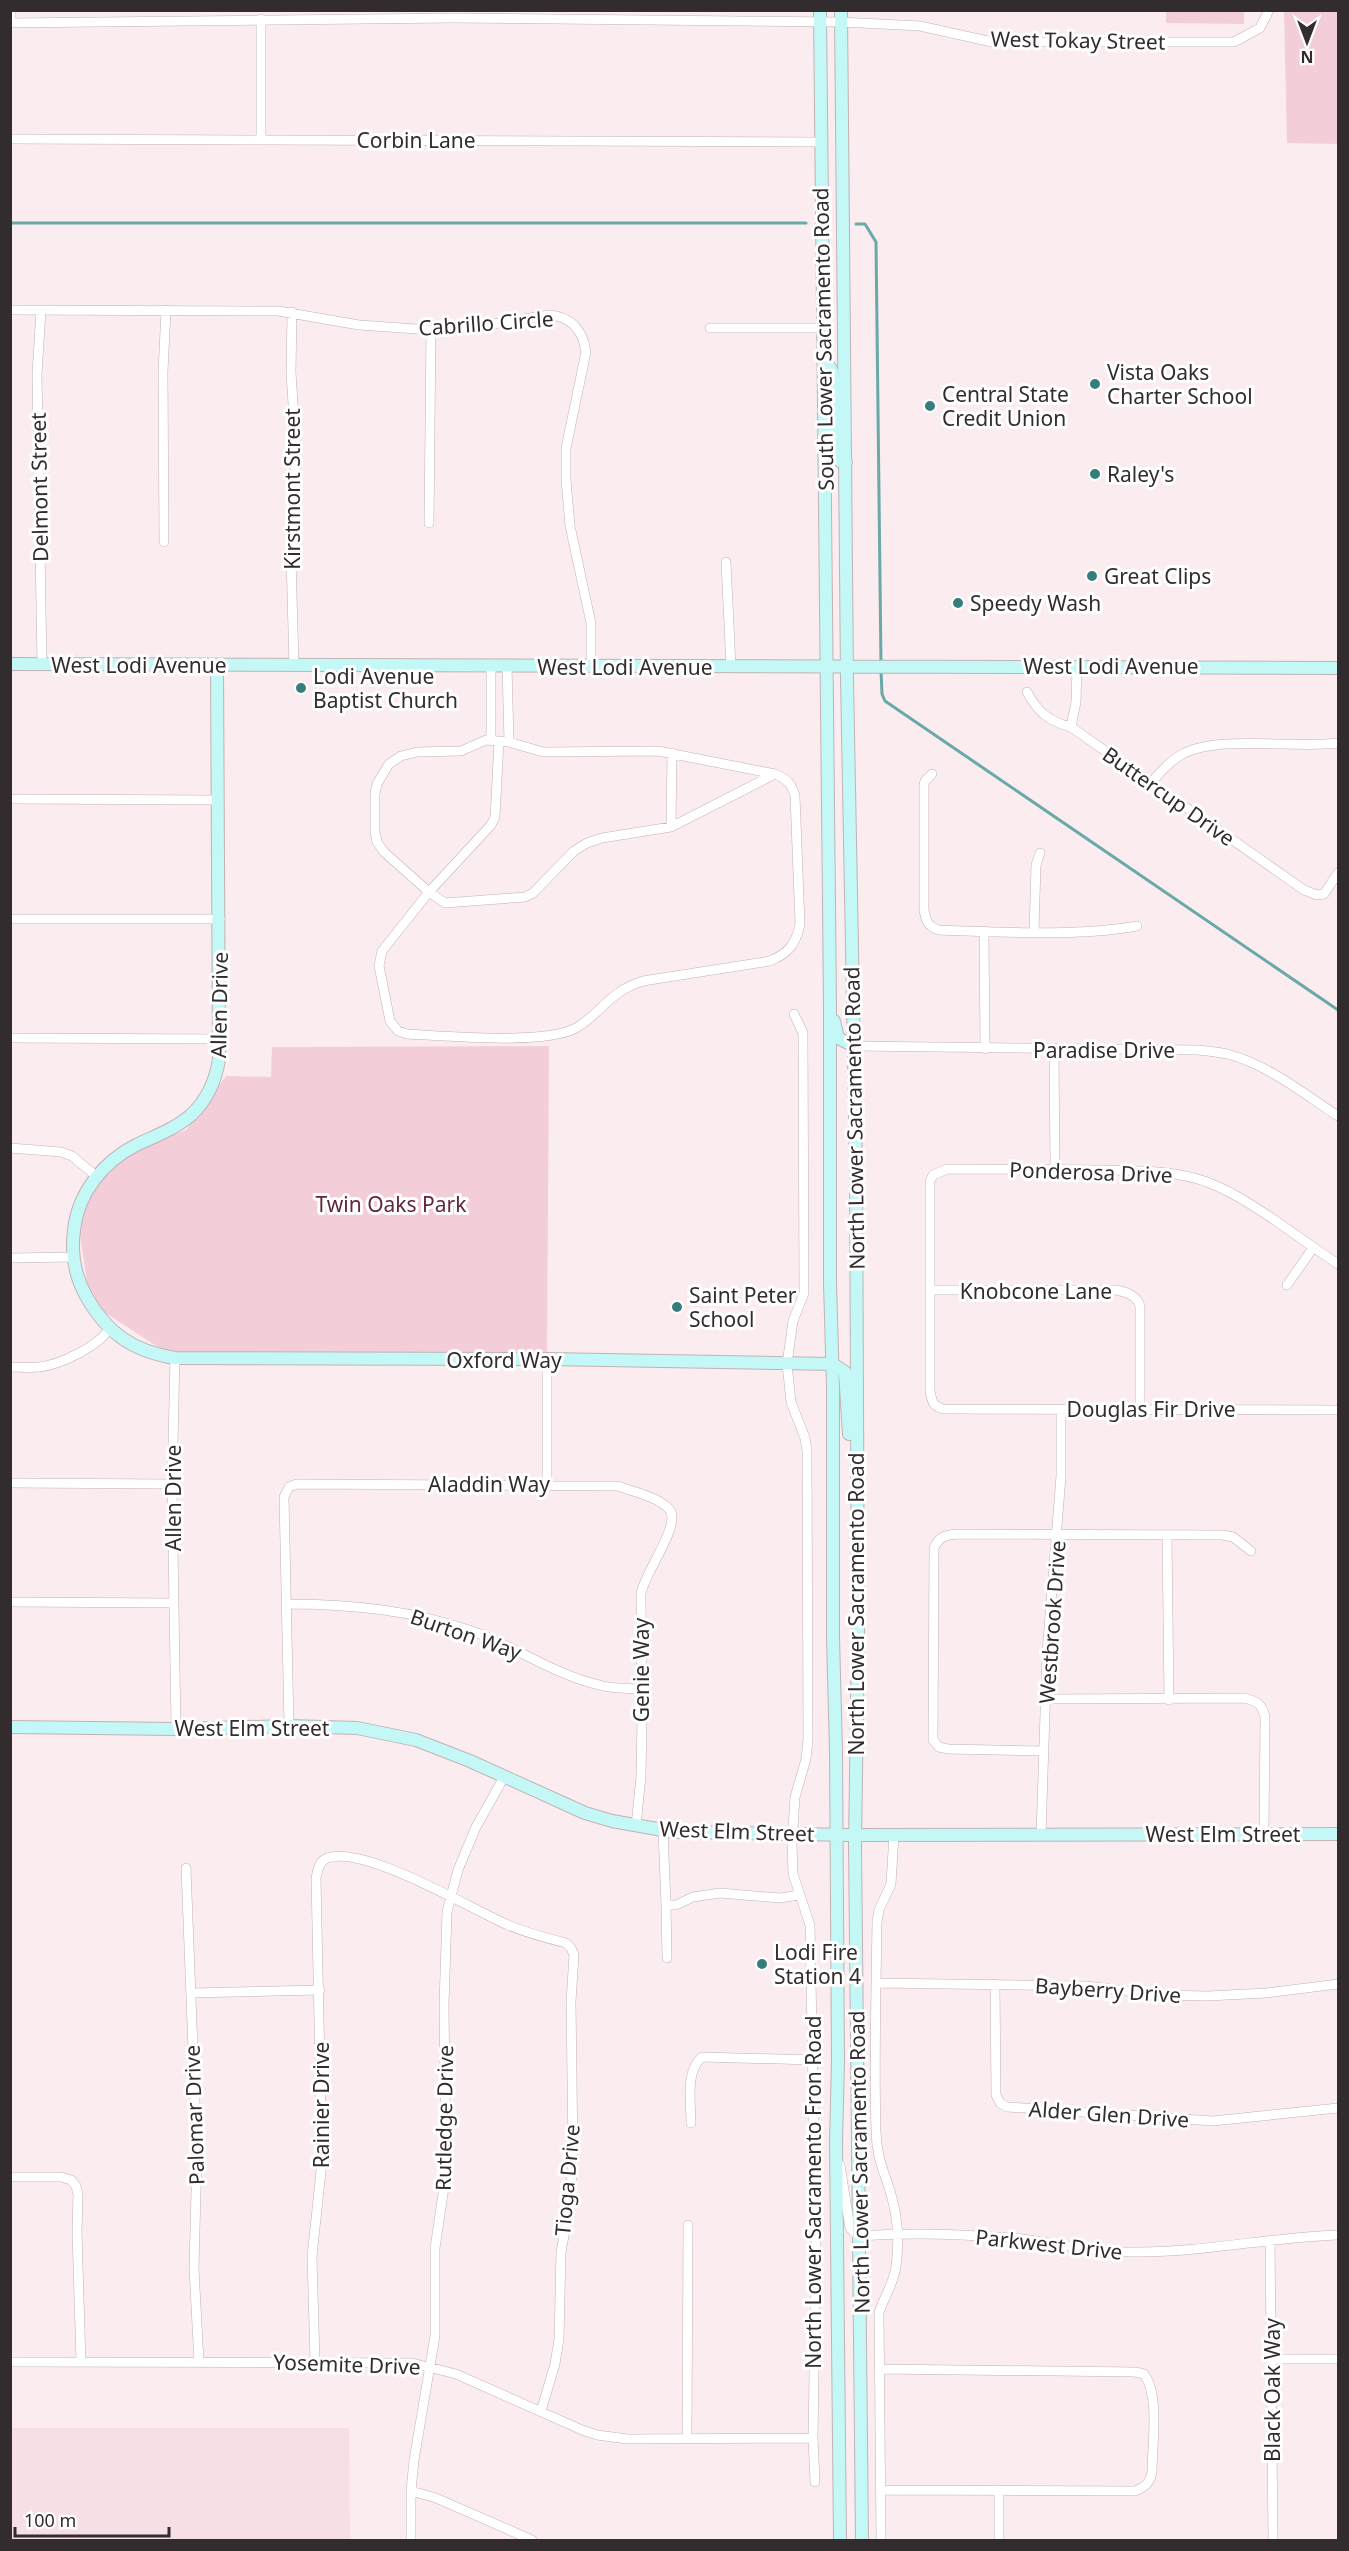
<svg xmlns="http://www.w3.org/2000/svg" width="1349" height="2551" font-family="'Noto Sans',sans-serif">
	<style>
		.built { fill: #f7dfe6 }
		.green { fill: #f3ced9 }
		.lines { fill: none; stroke-linecap: round; stroke-linejoin: round }
		.stream { stroke: #69a9a7; stroke-width: 3 }
		.street-casing { stroke: #c1b2b6; stroke-width: 10 }
		.secondary-casing { stroke: #c1b2b6; stroke-width: 14 }
		.street { stroke: #fff; stroke-width: 9 }
		.secondary { stroke: #c4f8f7; stroke-width: 12 }
		.poi-dot { fill: #367e7c; stroke: #fff; stroke-width: 2 }
		.labels { text-anchor: middle; dominant-baseline: central; stroke-width: 6; stroke-linejoin: round; paint-order: stroke }
		.street-label { font-size: 21px; fill: #322c2e; stroke: #fff }
		.poi-label { font-size: 21px; fill: #322c2e; stroke: #fff; text-anchor: start }
		.park-label { font-size: 21px; fill: #64253e; stroke: #fff }
	</style>
	<rect width="100%" height="100%" fill="#fbecf0"/>
	<path class="built" d="M11,2428H349L350,2540H11Z"/>
	<path class="green" d="M1166,11H1244V24L1166,23Z
		M1284,11H1338V144L1287,143Z
		M549,1046L547,1359L175,1358L90,1303L77,1214L115,1158L186,1130L226,1076L271,1077L272,1047Z"/>
	<g class="lines">
		<path class="stream" d="M10,223H806
			M856,224H865L876,242L881,664
			M881,671L882,694L885,701L1338,1010"/>
		<g class="street-casing">
			<path id="street" d="M10,23L452,18L841,22L920,26L992,42H1234L1260,28L1269,10
				M11,23V10
				M10,139L821,142
				M261,139V19
				M10,310L278,311L359,325L431,330L475,327L548,315C571,316 583,330 586,352L566,448V480L570,526L591,623V667
				M41,310L37,374L42,664
				M292,312L291,372L296,453L291,558L294,666
				M710,328H823
				M429,523L431,330
				M164,542L163,372L166,310
				M726,562L731,667
				M507,666L509,742
				M1027,692C1037,711 1049,722 1071,727L1304,890L1317,895L1324,894L1338,873
				M1071,727L1076,702L1077,666
				M491,741V666
				M499,741L495,817L491,825L429,892L382,951L379,966L390,1021L398,1031L407,1034C447,1036 544,1045 576,1028C603,1012 608,992 643,981L770,961C789,953 796,944 800,924L795,796C792,784 787,779 775,774L658,751L543,752L509,742L486,740L461,751L417,752L401,756L389,764L377,784L375,794V832L377,842L384,852L429,892L445,903L525,897L533,893L574,851L587,843L602,838L671,827L775,774
				M932,774L925,781L924,785V910C926,921 927,925 938,930C1001,932 1075,937 1137,926
				M1151,783C1160,772 1169,762 1181,755C1217,734 1295,749 1338,743
				M10,799L219,800
				M671,827L672,753
				M10,919H220
				M984,931L985,1049
				M1034,931L1036,865L1040,853
				M794,1014L803,1033L804,1293L793,1321L787,1364L791,1402L805,1438L807,1451L808,1739L806,1759L795,1797L792,1843L793,1874L810,1925L816,2248L813,2438L815,2482
				M10,1038L221,1039
				M854,1046L1198,1050C1208,1051 1218,1052 1227,1054C1267,1064 1304,1094 1338,1116
				M1054,1050L1055,1169
				M10,1148L61,1152L72,1156L96,1176
				M10,1258L74,1257
				M1338,1264C1299,1239 1250,1198 1207,1182C1174,1170 1137,1171 1103,1170C1051,1169 999,1169 947,1169L933,1175L930,1181V1391C932,1402 933,1406 943,1409L1338,1410
				M1287,1285L1313,1248
				M930,1290H1116C1126,1292 1137,1295 1140,1306V1409
				M175,1358L172,1484L176,1729
				M10,1367C20,1367 30,1368 39,1367C59,1365 98,1347 109,1329
				M10,1483L172,1484
				M547,1484V1359
				M1167,1535L1169,1700
				M10,1602L174,1603
				M286,1604C351,1604 411,1610 472,1631C515,1646 555,1675 599,1685C612,1689 627,1688 640,1689
				M1047,1699L1244,1698C1257,1701 1262,1704 1265,1717L1264,1834
				M289,1726L284,1497L289,1487L297,1484L618,1486C634,1492 658,1497 669,1509C683,1523 644,1573 641,1594L642,1720L641,1776L636,1826
				M1043,1751L948,1749L939,1747L933,1740L934,1548C939,1536 946,1535 958,1534L1222,1535L1233,1537L1251,1551
				M663,1830L666,1905
				M1041,1834L1047,1653L1061,1476V1410
				M186,1868L197,2153L194,2269L199,2362
				M667,1958L666,1905H676L693,1897L720,1893L780,1898L799,1895
				M876,1983L1087,1986L1158,1995L1208,1996L1266,1993L1338,1984
				M995,1984L996,2095L1000,2103L1007,2107L1213,2121L1338,2108
				M191,1993L320,1990
				M691,2123C691,2103 685,2071 702,2057L813,2060
				M840,2165L850,2228L858,2236C913,2232 967,2234 1022,2239C1061,2244 1100,2253 1139,2252C1206,2252 1272,2237 1338,2235
				M10,2177H61L71,2180L76,2186L78,2195L77,2232L81,2362
				M1270,2240L1273,2540
				M1272,2359H1338
				M10,2362L412,2363L456,2374L582,2430L597,2435L627,2439L813,2438
				M315,2362L312,2256L322,2162L316,1878C318,1870 319,1861 327,1858C365,1845 471,1909 508,1925C527,1933 546,1938 566,1943L571,1948L574,1955L571,2002L573,2154L570,2204L561,2252L559,2339L555,2364L541,2411
				M879,2369L1135,2372L1144,2374C1160,2395 1152,2445 1152,2472C1150,2483 1145,2487 1135,2491L880,2490
				M687,2438L688,2225
				M999,2490V2540
				M411,2491L436,2498L532,2540
				M411,2540V2491L414,2460L435,2336V2248L446,2174L444,2005L447,1912L458,1870L476,1827L504,1777
				M881,2540L879,2313C884,2296 894,2284 896,2266C899,2244 898,2220 892,2198C885,2172 877,2161 876,2132C874,2062 876,1992 877,1922L879,1910L891,1884L894,1834"/>
		</g>
		<g class="secondary-casing">
			<path id="secondary" d="M820,10L830,1005V1283L833,1387V1637L836,1751L838,2061L836,2142L840,2540
				M841,10L847,679L856,1164L858,1637L855,1844L862,2540
				M824,358L832,371L835,453L840,461L846,462
				M10,664L1338,668
				M217,666L219,1059C216,1079 207,1100 191,1115C175,1129 155,1136 136,1145C103,1162 78,1193 74,1230C71,1253 75,1276 86,1296C107,1333 132,1351 175,1358L547,1359L833,1364L845,1372L849,1434
				M834,1021L838,1038L854,1046
				M10,1727L176,1729L289,1726L357,1728L416,1740L470,1761L585,1813L612,1821L674,1832L856,1835L1338,1834"/>
		</g>
		<use href="#street" class="street"/>
		<use href="#secondary" class="secondary"/>
	</g>
	<g class="poi-dot">
		<circle cx="1095" cy="384" r="6"/>
		<circle cx="930" cy="406" r="6"/>
		<circle cx="1095" cy="474" r="6"/>
		<circle cx="1092" cy="576" r="6"/>
		<circle cx="958" cy="603" r="6"/>
		<circle cx="301" cy="688" r="6"/>
		<circle cx="677" cy="1307" r="6"/>
		<circle cx="762" cy="1964" r="6"/>
	</g>
	<g class="labels">
		<g class="street-label">
			<text transform="translate(1078 40) rotate(1)">West Tokay Street</text>
			<text x="416" y="140">Corbin Lane</text>
			<text transform="translate(486 323) rotate(-4)">Cabrillo Circle</text>
			<text transform="translate(823 339) rotate(-91)">South Lower Sacramento Road</text>
			<text transform="translate(39 487) rotate(-91)">Delmont Street</text>
			<text transform="translate(292 489) rotate(-90)">Kirstmont Street</text>
			<text x="139" y="665">West Lodi Avenue</text>
			<text x="1111" y="666">West Lodi Avenue</text>
			<text x="625" y="667">West Lodi Avenue</text>
			<text transform="translate(1169 796) rotate(35)">Buttercup Drive</text>
			<text transform="translate(219 1005) rotate(-89)">Allen Drive</text>
			<text x="1104" y="1050">Paradise Drive</text>
			<text transform="translate(854 1118) rotate(-91)">North Lower Sacramento Road</text>
			<text transform="translate(1091 1172) rotate(2)">Ponderosa Drive</text>
			<text x="1036" y="1291">Knobcone Lane</text>
			<text x="504" y="1360">Oxford Way</text>
			<text x="1151" y="1409">Douglas Fir Drive</text>
			<text x="489" y="1484">Aladdin Way</text>
			<text transform="translate(173 1498) rotate(-90)">Allen Drive</text>
			<text transform="translate(856 1604) rotate(-90)">North Lower Sacramento Road</text>
			<text transform="translate(1052 1622) rotate(-86)">Westbrook Drive</text>
			<text transform="translate(466 1634) rotate(19)">Burton Way</text>
			<text transform="translate(641 1670) rotate(-90)">Genie Way</text>
			<text x="252" y="1728">West Elm Street</text>
			<text transform="translate(737 1831) rotate(2)">West Elm Street</text>
			<text x="1223" y="1834">West Elm Street</text>
			<text transform="translate(1108 1990) rotate(4)">Bayberry Drive</text>
			<text transform="translate(321 2105) rotate(-90)">Rainier Drive</text>
			<text transform="translate(1109 2114) rotate(4)">Alder Glen Drive</text>
			<text transform="translate(194 2115) rotate(-92)">Palomar Drive</text>
			<text transform="translate(444 2118) rotate(-89)">Rutledge Drive</text>
			<text transform="translate(859 2162) rotate(-91)">North Lower Sacramento Road</text>
			<text transform="translate(567 2180) rotate(-85)">Tioga Drive</text>
			<text transform="translate(813 2192) rotate(-90)">North Lower Sacramento Fron Road</text>
			<text transform="translate(1049 2244) rotate(6)">Parkwest Drive</text>
			<text transform="translate(347 2364) rotate(2)">Yosemite Drive</text>
			<text transform="translate(1272 2390) rotate(-90)">Black Oak Way</text>
		</g>
		<g class="poi-label">
			<text x="1107" y="372">Vista Oaks<tspan x="1107" dy="24">Charter School</tspan></text>
			<text x="942" y="394">Central State<tspan x="942" dy="24">Credit Union</tspan></text>
			<text x="1107" y="474">Raley's</text>
			<text x="1104" y="576">Great Clips</text>
			<text x="970" y="603">Speedy Wash</text>
			<text x="313" y="676">Lodi Avenue<tspan x="313" dy="24">Baptist Church</tspan></text>
			<text x="689" y="1295">Saint Peter<tspan x="689" dy="24">School</tspan></text>
			<text x="774" y="1952">Lodi Fire<tspan x="774" dy="24">Station 4</tspan></text>
		</g>
		<g class="park-label">
			<text x="391" y="1204">Twin Oaks Park</text>
		</g>
	</g>
	<rect width="1349" height="2551" fill="none" stroke="#322c2e" stroke-width="24"/>
	<g transform="translate(1307 42) rotate(180)" stroke="#ffffff" stroke-width="4.5" paint-order="stroke">
	<path d="M0-4.5L10 22L0 15L-10 22Z" fill="#322c2e"/>
	<text y="-9" font-size="16" font-weight="bold" text-anchor="middle" fill="#322c2e">N</text>
	</g>
	<path d="M15 2527v9h154v-9" fill="none" stroke="#322c2e" stroke-width="3"/>
	<text x="24" y="2527" font-size="18" fill="#322c2e" stroke="#ffffff" stroke-width="4.5" paint-order="stroke">100 m</text>
</svg>
